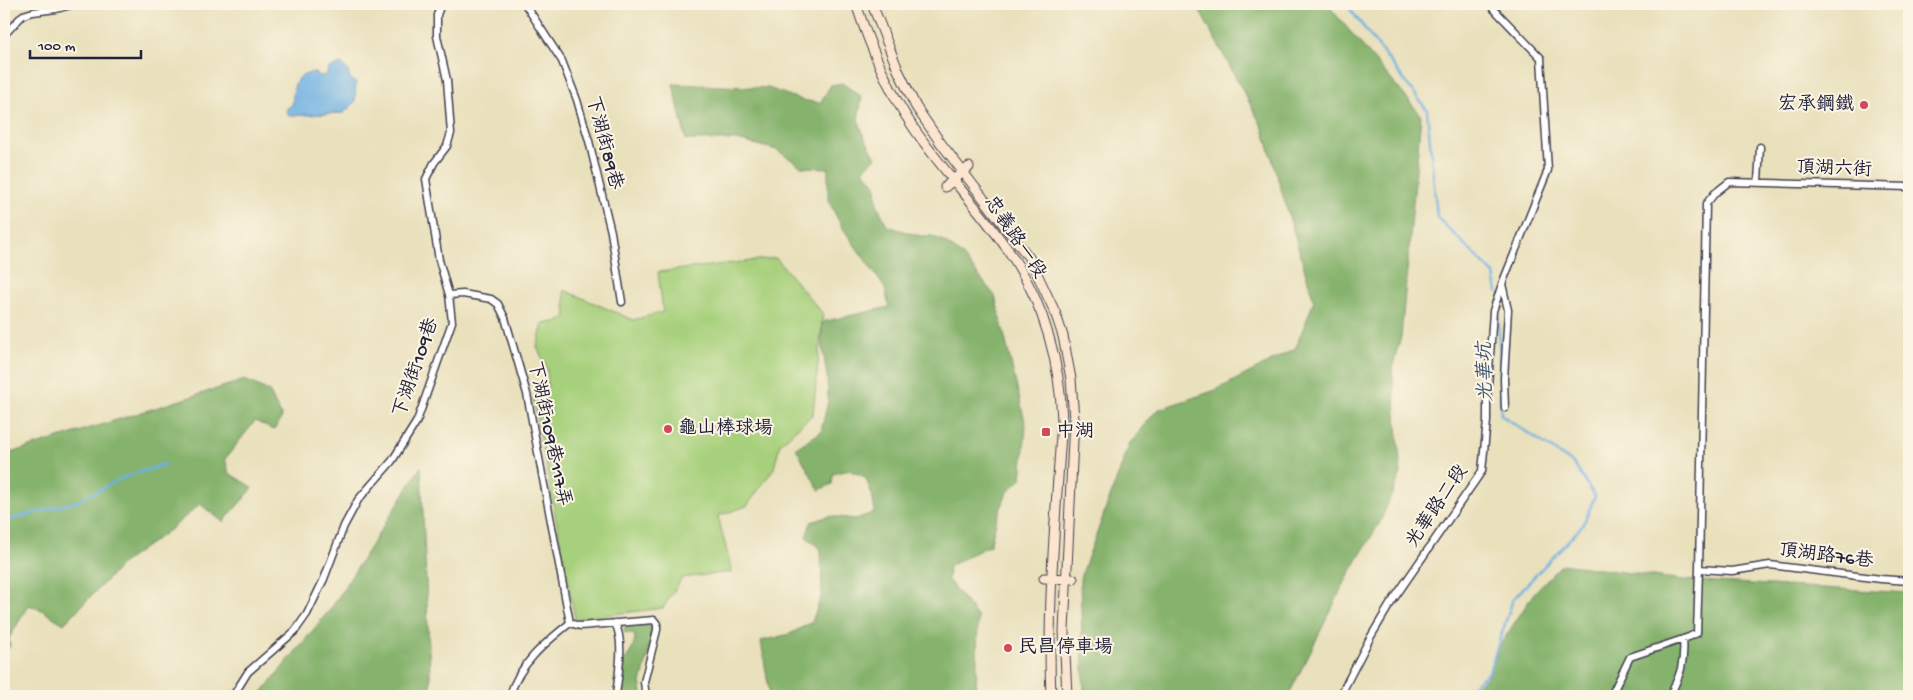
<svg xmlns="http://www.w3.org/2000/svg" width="1913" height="700" font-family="'Gochi Hand','LXGW WenKai TC',sans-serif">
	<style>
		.green { fill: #a7d07c; stroke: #64795c }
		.forest { fill: #85b26c; stroke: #546a54 }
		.water { fill: #6db0e2; stroke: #48698e }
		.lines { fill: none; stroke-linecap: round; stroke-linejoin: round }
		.stream { stroke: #6db0e2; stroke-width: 2.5 }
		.minor-casing { stroke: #403e4e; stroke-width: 9 }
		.secondary-casing { stroke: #403e4e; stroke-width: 11 }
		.minor { stroke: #fff; stroke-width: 6 }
		.secondary { stroke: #fbe5cf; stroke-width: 9 }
		.poi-dot { fill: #d1495b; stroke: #fcf5e5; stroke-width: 2 }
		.labels { text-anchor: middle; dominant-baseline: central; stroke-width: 4; stroke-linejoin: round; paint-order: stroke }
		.poi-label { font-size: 19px; fill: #22223b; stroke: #fcf5e5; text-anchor: start }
		.street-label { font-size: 19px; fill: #22223b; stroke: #fcf5e5 }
		.water-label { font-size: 20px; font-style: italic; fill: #3c5475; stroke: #fcf5e5 }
	</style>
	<rect width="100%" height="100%" fill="#fcf5e5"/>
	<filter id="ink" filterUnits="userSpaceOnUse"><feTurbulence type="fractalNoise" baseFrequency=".02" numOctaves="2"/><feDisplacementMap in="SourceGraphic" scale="10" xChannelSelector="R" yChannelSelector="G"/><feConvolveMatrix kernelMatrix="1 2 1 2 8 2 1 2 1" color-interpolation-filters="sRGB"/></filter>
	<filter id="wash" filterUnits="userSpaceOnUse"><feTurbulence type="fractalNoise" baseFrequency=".0096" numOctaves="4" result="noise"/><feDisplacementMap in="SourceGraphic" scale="20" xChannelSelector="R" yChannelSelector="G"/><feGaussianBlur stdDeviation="1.12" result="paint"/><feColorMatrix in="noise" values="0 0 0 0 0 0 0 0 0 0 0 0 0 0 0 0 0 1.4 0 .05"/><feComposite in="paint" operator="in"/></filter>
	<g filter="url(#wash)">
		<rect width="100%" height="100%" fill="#e9e0bc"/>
		<path class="green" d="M776,258L823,314L813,414L780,444L774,468L747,506L718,516L732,572L682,578L663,608L575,619L533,398L548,386L547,368L537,347L543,324L560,321L566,316L564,290L633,320L663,312L658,272Z"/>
		<path class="forest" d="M1196,4H1327L1421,115L1401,337L1392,368L1401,473L1380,522L1349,574L1288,696H1084L1080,579L1130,443L1157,410L1216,390L1295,349L1314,301L1263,128Z
			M842,83L862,97L858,119L864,137L876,158L863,170L876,185L877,204L887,226L920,236H932L943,241L961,254L995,296L1026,426L1021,479L1007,493L997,518L990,545L949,566L948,580L978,617L976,696H770L761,641L790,634L812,622L822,594L821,549L806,537L811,522L829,516L856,519L875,512L872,494L865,477L849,470L833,474L832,484L819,490L796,448L821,432L828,401L827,376L822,345V322L889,307L885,288L842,227L828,200V168L802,167L777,150L737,140H686L673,84L768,88L802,100L820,103L831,85Z
			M245,380L269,391L282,417L274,430L255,421L225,459L229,473L253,488L223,522L200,504L172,528L123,563L64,624L40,609L29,605L9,638L10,646L4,654V455Z
			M421,467L431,696H259L332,607Z
			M1562,564L1683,580L1909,593V696H1462L1488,677L1497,650L1534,593Z
			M650,622L653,636L641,683L642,696H621V664C630,654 635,648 635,634L624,632L625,623Z"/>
		<path class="water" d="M341,64L347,69L350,78L356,83L355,102L344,113L289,116L286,109L292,105C295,85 291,78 313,72L320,76L326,75L329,68Z"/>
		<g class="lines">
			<path class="stream" d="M1346,4L1427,110L1437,217L1494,274L1497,292
				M4,521L79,501L122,478L165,464
				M1457,696L1489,673L1513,599L1583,525L1595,496L1573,463L1501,415L1498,303"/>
		</g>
	</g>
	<g filter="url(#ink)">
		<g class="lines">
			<g class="minor-casing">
				<path id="minor" d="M525,4L562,61L577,100L589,141L611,232L622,302
					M1489,4L1541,58L1548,170L1502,284L1508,310L1504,379L1505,408
					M4,35L23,15L33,12L56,9L75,4
					M1758,182L1760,147
					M449,295L463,294L491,299L498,304L505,318L527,394L570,623
					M1699,569L1706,204L1715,193L1729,182L1909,187
					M570,623L580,626L654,620L657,624V630L644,682L646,696
					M615,623C625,642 618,675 616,696
					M233,696L248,672L295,631L307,614L324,579L344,526L358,500L392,461L417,421L452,322L449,295L439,260L426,179L434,163L447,146L451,133L447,80L437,36V15L441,4
					M510,696C518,665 546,642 570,623
					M1340,696L1370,638L1389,606L1482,471L1487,421V401L1493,311L1502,284
					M1611,696L1630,657L1689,637L1697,633L1699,569L1732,571L1770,565L1881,579L1909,581
					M1670,696C1680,675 1685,663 1683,639"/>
			</g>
			<g class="secondary-casing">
				<path id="secondary" d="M856,4C870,46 888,90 913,127C944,173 984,213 1014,259C1045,307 1060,364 1062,420C1056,512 1047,604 1051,696
					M872,4L898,70L916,107L940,142L1030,259L1055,312L1063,336L1071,379L1074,419L1064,631L1067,696
					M945,187L969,167
					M1044,578L1073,579"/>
			</g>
			<use href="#minor" class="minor"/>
			<use href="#secondary" class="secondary"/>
		</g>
	</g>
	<g class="poi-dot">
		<circle cx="1864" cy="105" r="5"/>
		<circle cx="668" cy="429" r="5"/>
		<rect x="1041" y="427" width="10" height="10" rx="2.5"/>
		<circle cx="1008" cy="648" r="5"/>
	</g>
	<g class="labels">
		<g class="poi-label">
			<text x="1854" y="105" text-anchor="end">宏承鋼鐵</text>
			<text x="678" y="429">龜山棒球場</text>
			<text x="1056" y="432">中湖</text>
			<text x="1018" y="648">民昌停車場</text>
		</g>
		<g class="street-label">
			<text transform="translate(603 143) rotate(75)">下湖街89巷</text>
			<text transform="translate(1834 170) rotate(2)">頂湖六街</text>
			<text transform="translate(1014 238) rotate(56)">忠義路一段</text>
			<text transform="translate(417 368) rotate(-71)">下湖街109巷</text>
			<text transform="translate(548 434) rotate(78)">下湖街109巷117弄</text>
			<text transform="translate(1438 507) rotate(-56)">光華路二段</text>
			<text transform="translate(1826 557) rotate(7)">頂湖路76巷</text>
		</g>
		<g class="water-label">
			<text transform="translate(1487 372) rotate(-91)">光華坑</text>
		</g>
	</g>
	<rect width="1913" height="700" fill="none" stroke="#fcf5e5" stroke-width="20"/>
	<path d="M30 50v8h111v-8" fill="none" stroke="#22223b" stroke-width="2.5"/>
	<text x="38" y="50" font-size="15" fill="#22223b" stroke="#fcf5e5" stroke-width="4" paint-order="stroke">100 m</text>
</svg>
